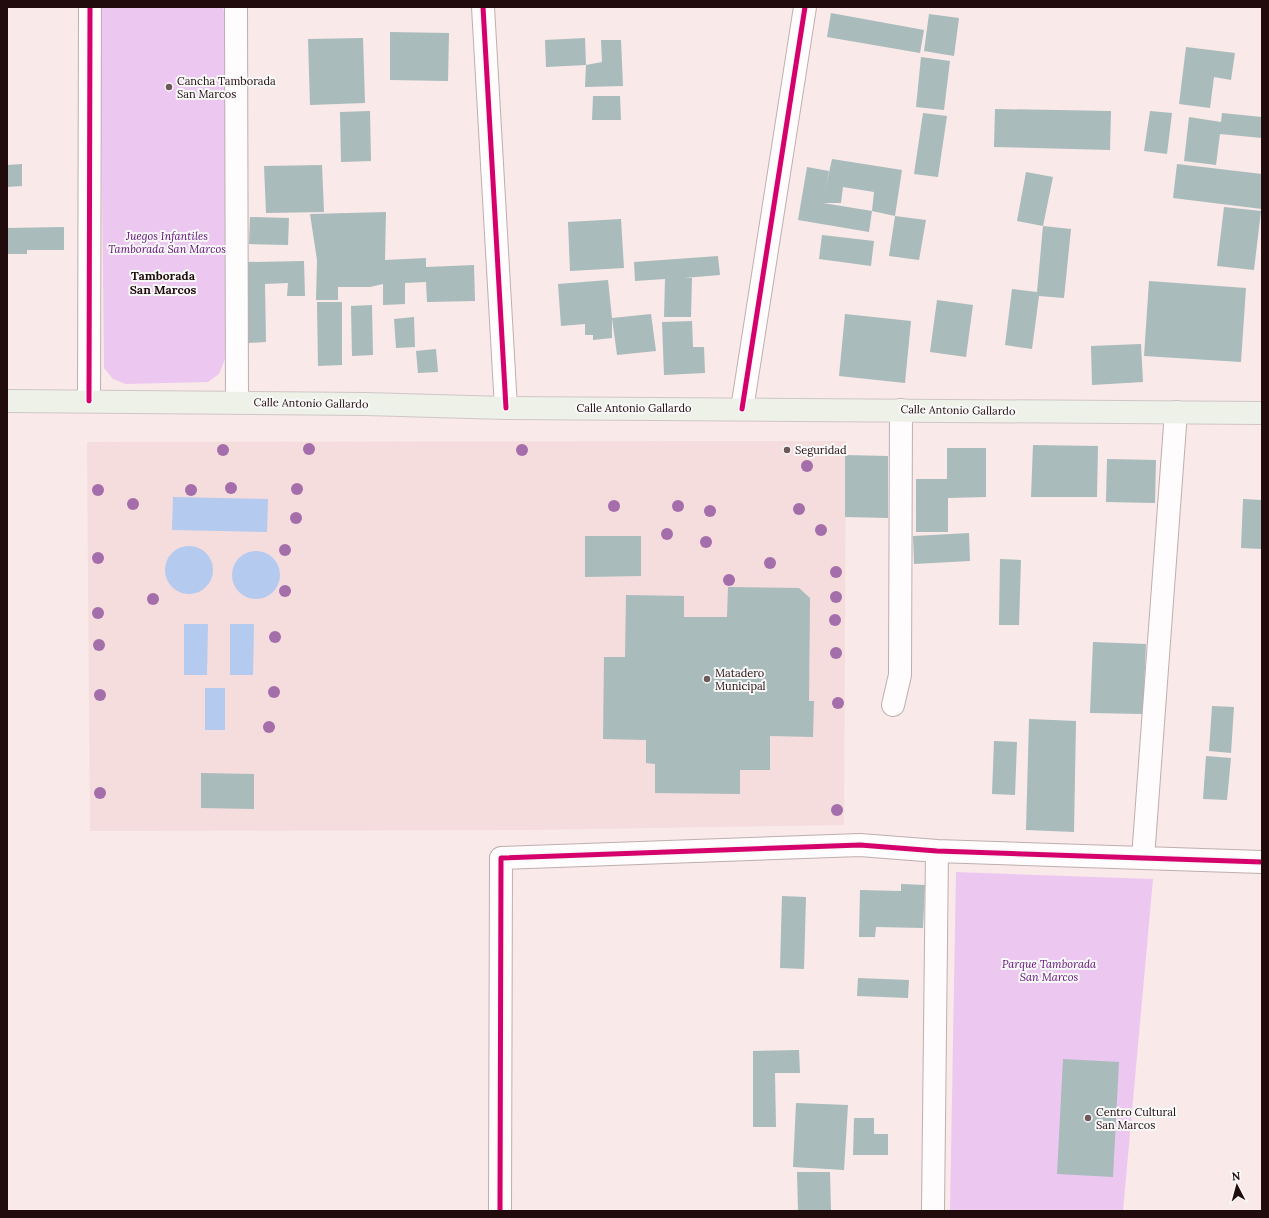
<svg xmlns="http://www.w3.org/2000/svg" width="1269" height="1218" font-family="Lora,serif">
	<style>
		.built { fill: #f5dcdd }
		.green { fill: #ecc8f1 }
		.water { fill: #b4caee }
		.building { fill: #a9bbbb }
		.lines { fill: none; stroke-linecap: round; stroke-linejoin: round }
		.minor-casing { stroke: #c0aeae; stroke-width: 24 }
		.major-casing { stroke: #d0c6c7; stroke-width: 24 }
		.minor { stroke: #fefcfc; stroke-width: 22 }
		.major { stroke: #edf1e8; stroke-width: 22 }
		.cycleway-casing { stroke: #f8f8f8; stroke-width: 8 }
		.cycleway { stroke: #d6006c; stroke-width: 5 }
		.tree { fill: #a46eab }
		.poi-dot { fill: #6d595a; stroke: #f8f8f8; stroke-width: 1.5 }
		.labels { text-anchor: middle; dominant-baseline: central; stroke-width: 4; stroke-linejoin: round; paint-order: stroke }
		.poi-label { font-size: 11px; fill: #210b0d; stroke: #f8f8f8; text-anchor: start }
		.park-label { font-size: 11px; font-style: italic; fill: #5f0a78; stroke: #f8f8f8 }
		.street-label { font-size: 11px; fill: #210b0d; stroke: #f8f8f8 }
		.neighbourhood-label { font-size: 12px; font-weight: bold; fill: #210b0d; stroke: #f8f8f8 }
	</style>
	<rect width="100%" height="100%" fill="#f9e9e9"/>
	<path class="built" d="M846,441L844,825L529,830L90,831L87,442Z"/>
	<path class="green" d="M103,7H223L225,16V359L219,374L208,382L126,384L113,379L104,368L100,15Z
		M956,872L1153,879L1123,1211H950Z"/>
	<path class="water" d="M173,497L268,499L267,532L172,530Z
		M165 570a24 24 0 1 1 48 0a24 24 0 1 1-48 0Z
		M232 575a24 24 0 1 1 48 0a24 24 0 1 1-48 0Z
		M184,624H208L207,675H184Z
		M230,624H254L253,675H230Z
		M205,688H225V730H205Z"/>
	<path class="building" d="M831,13L924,30L920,53L827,37Z
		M929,14L959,18L954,56L924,51Z
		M390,32L449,33L448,81L390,80Z
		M363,38L365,103L310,105L308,39Z
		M585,38L586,65L546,67L545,40Z
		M601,40H621L623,86L585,87L586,65L602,62Z
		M1186,47L1235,53L1231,80L1214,77L1210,108L1179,104Z
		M921,57L950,61L944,110L916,107Z
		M593,96H620L621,120H592Z
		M995,109L1111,111L1110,150L994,147Z
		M370,111L371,161L341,162L340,112Z
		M1150,111L1172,113L1167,154L1144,151Z
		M923,113L947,116L938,177L914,174Z
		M1222,113L1262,117V138L1220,134L1216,165L1184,161L1189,117L1221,122Z
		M832,159L902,170L895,216L926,220L919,260L889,256L895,216L872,211L874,192L843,187L841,203H823L872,211L869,232L798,220L807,167L829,171L825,191Z
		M22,164V186L7,187V165Z
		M1177,164L1262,174V209L1173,198Z
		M322,165L324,212L266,213L264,166Z
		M1026,172L1053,177L1043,226L1017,221Z
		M1224,207L1261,211L1254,270L1217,266Z
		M386,212L385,260L426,258V267L474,265L475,301L427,302L426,282L405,283V304L383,305V284L370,287H338V300H316L317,260L310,214Z
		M250,217L289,218L288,245L249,244Z
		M621,219L624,268L570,271L568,222Z
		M1043,226L1071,229L1064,298L1039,296L1032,349L1005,345L1012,289L1037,292Z
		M64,227V250H27V254H7V228Z
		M822,235L874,241L871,266L819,259Z
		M718,256L720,275L684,278H692L691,317H664L665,279L635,281L634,262Z
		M304,261L305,296H287L288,283L265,284L266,342L248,343L247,262Z
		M608,280L612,318L651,314L656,351L617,355L612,318V338L593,340V335H585V324L561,326L558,284Z
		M1149,281L1246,288L1241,362L1144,356Z
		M937,300L973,305L966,357L930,352Z
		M317,302H342V365L318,366Z
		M372,305L373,355L352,356L351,306Z
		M845,314L911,321L905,383L839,376Z
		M414,317L415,347L396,348L394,319Z
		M692,321L693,347H704L705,373L664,375L662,322Z
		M1141,344L1143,382L1092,385L1091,346Z
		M436,349L438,372L418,373L416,351Z
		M1033,445L1098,446L1097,497H1031Z
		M947,448H986V497L948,498V532H916V479H947Z
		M845,455L888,456V518L845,517Z
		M1107,459L1156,460L1155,503L1106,502Z
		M1243,499L1262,500V549L1241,548Z
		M969,533L970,561L914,564L913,536Z
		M585,536H641V576L585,577Z
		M1000,559L1021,560L1019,625H999Z
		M728,587L799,588L810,598L809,701H814L813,737L770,736V770H740V794L655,793V764L646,763V740L603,739L604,657H625L626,595L684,596V617H727Z
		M1093,642L1146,644L1143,714L1090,713Z
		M1212,706L1234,707L1231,753L1209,751Z
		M1029,719L1076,721L1074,832L1026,830Z
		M994,741L1017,742L1015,795L992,794Z
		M1206,756L1231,758L1227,800L1203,799Z
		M201,773L254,774V809L201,808Z
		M901,884L925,885L923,928L876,927L875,937H859L860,890L901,891Z
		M782,896L806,897L804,969L780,968Z
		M858,978L909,980L908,998L857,996Z
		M799,1050L800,1073H775L776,1127H753V1051Z
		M1063,1059L1119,1062L1113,1177L1057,1174Z
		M796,1103L848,1105L844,1170L793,1167Z
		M854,1118H874V1134H888V1155H853Z
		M797,1172H830L831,1211H798Z"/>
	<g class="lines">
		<g class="minor-casing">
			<path id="minor" d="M236,7L237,402
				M483,7L506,408
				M89,401L90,7
				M742,409L805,7
				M893,705L900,675L901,410
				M1143,858L1176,412
				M500,1211L501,858L860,845L937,851L1262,862
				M933,1211L937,851"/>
		</g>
		<g class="major-casing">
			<path id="major" d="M7,401L365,404L506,408L1262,413"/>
		</g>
		<use href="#minor" class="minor"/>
		<use href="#major" class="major"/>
		<g class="cycleway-casing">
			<path id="cycleway" d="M483,7L506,408
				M89,401L90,7
				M742,409L805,7
				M500,1211L501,858L860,845L937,851L1262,862"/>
		</g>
		<use href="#cycleway" class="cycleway"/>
	</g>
	<g class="tree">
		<circle cx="309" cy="449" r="6"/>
		<circle cx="223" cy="450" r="6"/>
		<circle cx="522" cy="450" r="6"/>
		<circle cx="807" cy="466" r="6"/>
		<circle cx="231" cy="488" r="6"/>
		<circle cx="297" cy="489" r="6"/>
		<circle cx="98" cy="490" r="6"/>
		<circle cx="191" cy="490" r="6"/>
		<circle cx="133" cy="504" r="6"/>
		<circle cx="614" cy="506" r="6"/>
		<circle cx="678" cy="506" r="6"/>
		<circle cx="799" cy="509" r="6"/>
		<circle cx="710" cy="511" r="6"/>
		<circle cx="296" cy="518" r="6"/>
		<circle cx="821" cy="530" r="6"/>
		<circle cx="667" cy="534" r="6"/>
		<circle cx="706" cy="542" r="6"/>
		<circle cx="285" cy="550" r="6"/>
		<circle cx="98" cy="558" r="6"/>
		<circle cx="770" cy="563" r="6"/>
		<circle cx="836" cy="572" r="6"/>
		<circle cx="729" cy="580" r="6"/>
		<circle cx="285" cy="591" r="6"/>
		<circle cx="836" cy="597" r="6"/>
		<circle cx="153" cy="599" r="6"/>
		<circle cx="98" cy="613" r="6"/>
		<circle cx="835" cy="620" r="6"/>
		<circle cx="275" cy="637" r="6"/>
		<circle cx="99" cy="645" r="6"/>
		<circle cx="836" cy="653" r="6"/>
		<circle cx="274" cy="692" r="6"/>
		<circle cx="100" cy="695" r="6"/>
		<circle cx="838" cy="703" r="6"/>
		<circle cx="269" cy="727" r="6"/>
		<circle cx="100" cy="793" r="6"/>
		<circle cx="837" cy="810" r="6"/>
	</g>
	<g class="poi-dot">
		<circle cx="169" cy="87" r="4"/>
		<circle cx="787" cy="450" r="4"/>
		<circle cx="707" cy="679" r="4"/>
		<circle cx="1088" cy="1118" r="4"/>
	</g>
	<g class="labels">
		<g class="poi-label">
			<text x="177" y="81">Cancha Tamborada<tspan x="177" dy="13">San Marcos</tspan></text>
			<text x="795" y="450">Seguridad</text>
			<text x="715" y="673">Matadero<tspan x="715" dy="13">Municipal</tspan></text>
			<text x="1096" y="1112">Centro Cultural<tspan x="1096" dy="13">San Marcos</tspan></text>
		</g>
		<g class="park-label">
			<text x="167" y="236">Juegos Infantiles<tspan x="167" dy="13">Tamborada San Marcos</tspan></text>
			<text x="1049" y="964">Parque Tamborada<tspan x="1049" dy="13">San Marcos</tspan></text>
		</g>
		<g class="street-label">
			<text transform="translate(311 403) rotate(1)">Calle Antonio Gallardo</text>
			<text x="634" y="408">Calle Antonio Gallardo</text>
			<text transform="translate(958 410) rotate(1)">Calle Antonio Gallardo</text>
		</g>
		<g class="neighbourhood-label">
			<text x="163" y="275">Tamborada<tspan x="163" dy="14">San Marcos</tspan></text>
		</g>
	</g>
	<rect width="1269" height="1218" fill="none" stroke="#210b0d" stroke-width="16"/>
	<g transform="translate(1237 1186) rotate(354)" stroke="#f8f8f8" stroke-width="3" paint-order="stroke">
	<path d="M0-3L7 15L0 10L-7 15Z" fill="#210b0d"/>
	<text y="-6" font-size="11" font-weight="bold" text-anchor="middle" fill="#210b0d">N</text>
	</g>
</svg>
